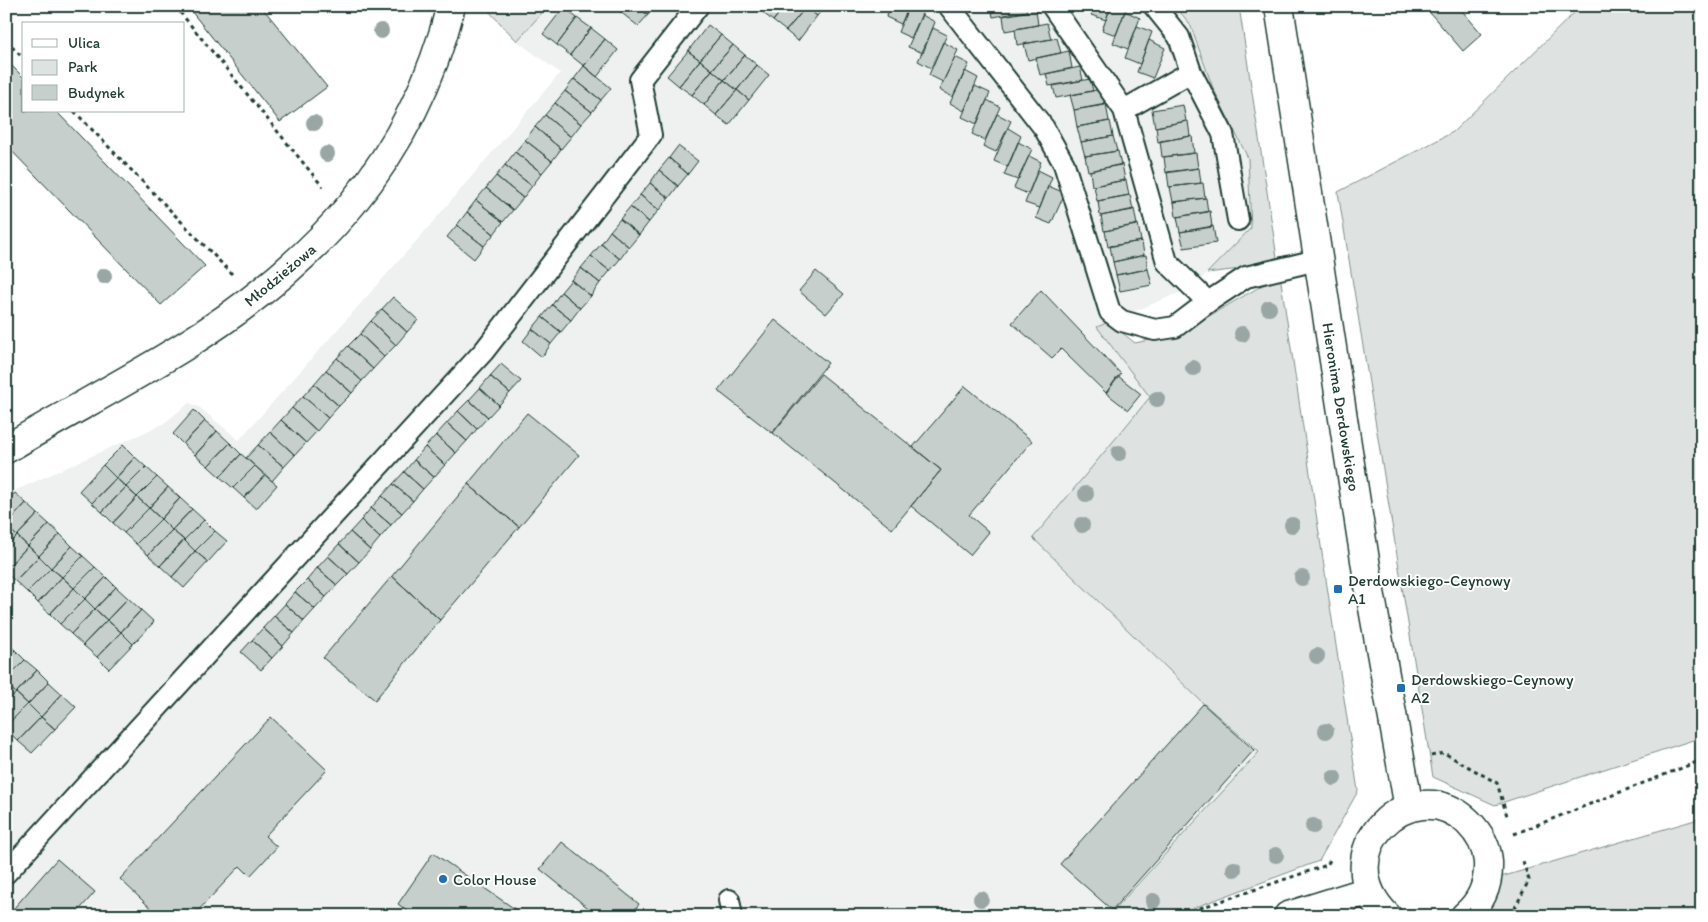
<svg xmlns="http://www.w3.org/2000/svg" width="1708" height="922" font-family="Itim,sans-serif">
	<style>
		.built { fill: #eef1f0 }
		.green { fill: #dee3e2; stroke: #7e908b }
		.building { fill: #c7cfcc; stroke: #1f3d34 }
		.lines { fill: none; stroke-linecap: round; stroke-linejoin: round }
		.service-casing { stroke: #1f3d34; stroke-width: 24 }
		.minor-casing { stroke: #1f3d34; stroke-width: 31 }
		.tertiary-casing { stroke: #1f3d34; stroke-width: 31 }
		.path { stroke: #1f3d34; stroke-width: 3; stroke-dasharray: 4 4; stroke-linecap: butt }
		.service { stroke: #fff; stroke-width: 20 }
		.minor { stroke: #fff; stroke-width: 28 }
		.tertiary { stroke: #fff; stroke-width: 28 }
		.tree { fill: #99a6a3 }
		.poi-dot { fill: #1f6fb2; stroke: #fff; stroke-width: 2 }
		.labels { text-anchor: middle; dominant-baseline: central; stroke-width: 4; stroke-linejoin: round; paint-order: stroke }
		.street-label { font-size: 16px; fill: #1f3d34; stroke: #fff }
		.poi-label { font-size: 16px; fill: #1f3d34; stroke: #fff; text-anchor: start }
	</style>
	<rect width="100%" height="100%" fill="#fff"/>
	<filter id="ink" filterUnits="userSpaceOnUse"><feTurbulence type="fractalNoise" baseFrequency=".02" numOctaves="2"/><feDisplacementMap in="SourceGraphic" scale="10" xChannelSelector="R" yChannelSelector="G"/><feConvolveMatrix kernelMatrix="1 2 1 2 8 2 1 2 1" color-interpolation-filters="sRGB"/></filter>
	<g filter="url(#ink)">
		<path class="built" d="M548,6H1175L1190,24L1213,88L1248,157L1251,228L1193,287L1097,327L1151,397L1034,538L1203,703L1259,752L1114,909L1118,916H6V500L14,491L163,424L189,403L199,407L239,440L419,238L560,73L517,41Z"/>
		<path class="green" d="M484,6H548L517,41Z
			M1175,6H1239L1277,258L1240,269L1207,273L1251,228L1248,158L1213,88L1190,24Z
			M1581,6H1702V737L1495,805L1433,777L1338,192L1453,132Z
			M1280,275L1358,791L1319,861L1172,916H1118L1114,910L1259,752L1203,703L1033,538L1150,397L1097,327L1109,322L1135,343L1178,334Z
			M1702,818V916H1481L1501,877Z"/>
		<path class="building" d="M187,6H261L327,87L280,122Z
			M613,6H636L648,15L638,26Z
			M636,6H655L648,15Z
			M755,6H765L761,11Z
			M765,6H785L773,21L761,11Z
			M785,6L806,7L786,31L773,21Z
			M806,6H825L817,16Z
			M891,6H909L901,24L886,17Z
			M909,6L925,7L911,38L898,32Z
			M991,6H1025L1027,11L993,17Z
			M1111,6H1127L1116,35L1102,30Z
			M1111,6L1106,20L1091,15L1094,6Z
			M1424,6H1458L1482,34L1463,51Z
			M564,7L577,18L557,45L543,34Z
			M806,7L817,16L798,41L786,31Z
			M1036,10L1038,25L1005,31L1003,16Z
			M1125,11L1140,18L1128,49L1113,43Z
			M922,15L935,22L923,53L908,47Z
			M577,18L591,28L570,55L557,45Z
			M1047,23L1051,39L1017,45L1015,29Z
			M708,25L721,35L700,60L688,51Z
			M1137,26L1152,32L1140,64L1125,58Z
			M591,28L605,39L584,66L570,55Z
			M933,28L947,35L931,68L918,61Z
			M721,35L733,45L712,70L700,60Z
			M1057,38L1061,53L1028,60L1024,44Z
			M605,39L618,50L597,77L584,66Z
			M1149,40L1165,48L1153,78L1137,72Z
			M943,42L958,50L943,82L929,75Z
			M733,45L745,55L724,80L712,70Z
			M688,51L700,60L679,86L667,76Z
			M1069,51L1072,68L1040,75L1036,58Z
			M745,55L757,65L737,90L724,80Z
			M955,57L969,64L953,97L939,90Z
			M6,60L24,78V111H56L205,266L161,305L6,145Z
			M700,60L712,70L692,95L679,86Z
			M757,65L769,75L749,100L737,90Z
			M584,66L611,88L601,100L574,79Z
			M1080,67L1083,80L1049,86L1046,74Z
			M712,70L724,80L704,105L692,95Z
			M965,71L978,78L964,111L950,103Z
			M574,79L601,100L592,112L565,91Z
			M1090,79L1093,91L1056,98L1053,86Z
			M724,80L737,90L716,115L704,105Z
			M975,86L990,93L977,124L962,117Z
			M1102,89L1105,105L1074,110L1070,95Z
			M737,90L749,100L729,125L716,115Z
			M565,91L592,112L581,124L555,103Z
			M987,100L1000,107L985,140L972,134Z
			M555,103L581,124L571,137L545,115Z
			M1106,104L1109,121L1077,127L1074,110Z
			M1183,105L1186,121L1155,127L1152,110Z
			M997,114L1011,121L996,152L983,146Z
			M545,115L571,137L561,149L535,127Z
			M1110,121L1113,136L1081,142L1077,127Z
			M1188,121L1190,136L1158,142L1156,127Z
			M535,127L561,149L552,161L525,140Z
			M1008,128L1021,136L1008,167L994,161Z
			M1113,136L1117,151L1085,156L1081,142Z
			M1192,136L1194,153L1162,157L1160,141Z
			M525,140L552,161L542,173L515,152Z
			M1018,142L1032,149L1018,180L1004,175Z
			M678,146L698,161L688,174L669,158Z
			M1118,151L1121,165L1088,171L1085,156Z
			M515,152L542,173L532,186L505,165Z
			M1196,153L1198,168L1166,173L1164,157Z
			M1029,156L1041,162L1028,194L1014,188Z
			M669,158L688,174L678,186L659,170Z
			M1122,164L1125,180L1092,186L1090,171Z
			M505,165L532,186L523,198L496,176Z
			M1199,168L1201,183L1169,187L1167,172Z
			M659,170L678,186L669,198L650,183Z
			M1038,170L1052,177L1040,208L1025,203Z
			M496,176L523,198L513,210L486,188Z
			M1126,180L1129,195L1097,201L1094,186Z
			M650,183L669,198L659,210L640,195Z
			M1203,183L1205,198L1173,202L1170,187Z
			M1048,186L1065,193L1051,224L1036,218Z
			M486,188L513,210L503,222L476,200Z
			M640,195L659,210L649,222L630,207Z
			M1130,195L1133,210L1100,216L1098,201Z
			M1206,198L1208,212L1176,217L1174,202Z
			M476,200L503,222L494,234L467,212Z
			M630,207L649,222L639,235L620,219Z
			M1134,209L1137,225L1104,231L1101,216Z
			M1210,211L1212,227L1180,232L1177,217Z
			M467,212L494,234L484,246L457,225Z
			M620,219L639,235L629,247L610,231Z
			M1138,224L1141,241L1108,247L1105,231Z
			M457,225L484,246L474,259L447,237Z
			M1213,226L1216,243L1184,248L1180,232Z
			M610,231L629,247L620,259L601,244Z
			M1142,241L1144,255L1113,262L1110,246Z
			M601,244L620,259L610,271L591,256Z
			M1146,255L1148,269L1116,275L1113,262Z
			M591,256L610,271L600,283L581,268Z
			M581,268L600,283L591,296L571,280Z
			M1148,269L1152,285L1120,291L1116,275Z
			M816,271L844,294L826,314L799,291Z
			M571,280L591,296L580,308L561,292Z
			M1041,290L1121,374L1106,393L1061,349L1052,358L1012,323Z
			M561,292L580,308L571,320L552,305Z
			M393,297L418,320L407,332L382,309Z
			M552,305L571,320L561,332L542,317Z
			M382,309L407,332L396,345L371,321Z
			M542,317L561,332L551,344L532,329Z
			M775,320L828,363L772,433L718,391Z
			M371,321L396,345L384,357L360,334Z
			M532,329L551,344L542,357L523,341Z
			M360,334L384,357L373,369L348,346Z
			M348,346L373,369L362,381L337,358Z
			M337,358L362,381L352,393L326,370Z
			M501,364L521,381L510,393L490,376Z
			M326,370L352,393L339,406L314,384Z
			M821,374L941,470L892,529L773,433Z
			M490,376L510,393L499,405L480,388Z
			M1118,376L1141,394L1128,410L1106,393Z
			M314,384L339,406L328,418L303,396Z
			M965,386L1032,441L969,515L989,532L970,555L911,506L941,470L913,447Z
			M480,388L499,405L488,417L469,400Z
			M303,396L328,418L317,431L292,408Z
			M469,400L488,417L477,429L458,411Z
			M292,408L317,431L306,443L281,420Z
			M194,410L205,421L183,444L173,434Z
			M458,411L477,429L467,441L447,423Z
			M527,413L579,455L519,527L468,484Z
			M281,420L306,443L295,455L270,432Z
			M205,421L217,431L195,455L183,444Z
			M447,423L467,441L456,453L436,435Z
			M217,431L230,443L208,466L195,455Z
			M270,432L295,455L284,467L258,445Z
			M436,435L456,453L445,465L425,447Z
			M230,443L241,454L220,477L208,466Z
			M123,445L135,457L116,478L103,465Z
			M258,445L284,467L272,481L246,458Z
			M425,447L445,465L434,477L414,460Z
			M241,454L255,466L233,488L220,477Z
			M135,457L146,467L126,487L116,478Z
			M414,460L434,477L423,489L404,472Z
			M103,465L116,478L92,503L79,491Z
			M255,466L265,475L244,498L233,488Z
			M146,467L157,477L137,497L126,487Z
			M404,472L423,489L413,501L393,484Z
			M265,475L277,485L256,509L244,498Z
			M157,477L168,487L149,508L137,497Z
			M116,478L126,487L102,512L92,503Z
			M393,484L413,501L402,513L382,496Z
			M468,484L519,527L440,620L392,576Z
			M126,487L137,497L113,523L102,512Z
			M168,487L180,498L161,519L149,508Z
			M15,493L26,503L6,525V502Z
			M382,496L402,513L391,525L371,508Z
			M137,497L149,508L124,533L113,523Z
			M180,498L192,509L172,530L161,519Z
			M26,503L38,514L17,536L6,525Z
			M149,508L161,519L136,544L124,533Z
			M371,508L391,525L380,538L361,520Z
			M192,509L204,520L184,540L172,530Z
			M38,514L49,524L28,546L17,536Z
			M161,519L172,530L148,555L136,544Z
			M204,520L215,531L195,551L184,540Z
			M361,520L380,538L370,550L350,532Z
			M49,524L60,534L39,556L28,546Z
			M6,526L17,536L6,547Z
			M172,530L184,540L160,566L148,555Z
			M215,531L227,541L208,562L195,551Z
			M350,532L370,550L359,562L339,544Z
			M60,534L72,546L51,568L39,556Z
			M17,536L28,546L6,569V547Z
			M184,540L195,551L172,577L160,566Z
			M339,544L359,562L348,574L328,556Z
			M28,546L39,556L15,581L6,573V569Z
			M72,546L83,556L62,577L51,568Z
			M195,551L208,562L184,588L172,577Z
			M39,556L51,568L27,592L15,581Z
			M83,556L95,567L74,588L62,577Z
			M328,556L348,574L337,585L317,568Z
			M95,567L106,577L85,599L74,588Z
			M51,568L62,577L38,603L27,592Z
			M317,568L337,585L326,597L307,580Z
			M392,576L440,620L375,700L323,658Z
			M62,577L74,588L50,614L38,603Z
			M106,577L116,587L95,609L85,599Z
			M307,580L326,597L315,609L295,592Z
			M116,587L128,598L107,620L95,609Z
			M74,588L85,599L60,624L50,614Z
			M295,592L315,609L304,621L285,604Z
			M128,598L141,610L121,632L107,620Z
			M85,599L95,609L71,634L60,624Z
			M285,604L304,621L294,633L274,616Z
			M95,609L107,620L83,645L71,634Z
			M141,610L154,622L133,644L121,632Z
			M274,616L294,633L283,646L263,628Z
			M107,620L121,632L97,657L83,645Z
			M263,628L283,646L272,658L252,640Z
			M121,632L133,644L109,669L97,657Z
			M252,640L272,658L261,670L241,652Z
			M6,642L15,650L6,658Z
			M15,650L25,660L6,679V658Z
			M25,660L37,670L16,693L6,684V679Z
			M37,670L49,682L28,704L16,693Z
			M49,682L62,694L41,717L28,704Z
			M6,684L16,693L6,703Z
			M16,693L28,704L6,726V703Z
			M62,694L76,707L55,729L41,717Z
			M28,704L41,717L18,741L6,729V726Z
			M1203,704L1254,750L1112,910L1060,864Z
			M41,717L55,729L32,753L18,741Z
			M271,717L327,770L265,836L277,847L250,876L240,866L193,916H159L120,879Z
			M562,842L639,904L631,916H598L540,869Z
			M433,853L525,916H414L398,904Z
			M57,859L95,892L74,916H7Z"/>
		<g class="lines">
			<g class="service-casing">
				<path id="service" d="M949,6L1044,128L1064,164L1110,312L1122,321L1155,330L1175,327L1208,302L1246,277L1317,260
					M1052,6L1124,110
					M1154,6L1179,37L1191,72L1223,134L1238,220
					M1191,72L1124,110L1167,262L1208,302
					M6,873L484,351L651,135L640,80L698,6
					M729,900L732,916"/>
			</g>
			<g class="minor-casing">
				<path id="minor" d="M6,449C65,414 125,383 183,347C316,264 412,161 451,6"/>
			</g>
			<g class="tertiary-casing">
				<path id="tertiary" d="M1279,6L1369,586L1409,808
					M1288,916L1368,891
					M1387,916C1323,853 1411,768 1468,822C1479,833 1487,846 1488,862C1489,883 1482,902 1465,916"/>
			</g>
			<path class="path" d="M175,6L323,187
				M6,41L24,59
				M74,111L232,274
				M1431,756L1444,753L1497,783L1508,819
				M1514,834L1702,760
				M1177,916L1327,865L1332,857
				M1511,916L1529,880L1522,858"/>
			<use href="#service" class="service"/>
			<use href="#minor" class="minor"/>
			<use href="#tertiary" class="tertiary"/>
		</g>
		<g class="tree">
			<circle cx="381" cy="31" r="8"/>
			<circle cx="314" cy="123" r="8"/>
			<circle cx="327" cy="154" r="8"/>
			<circle cx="104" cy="276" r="8"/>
			<circle cx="1269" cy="308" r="8"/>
			<circle cx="1242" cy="334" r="8"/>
			<circle cx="1193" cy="368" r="8"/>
			<circle cx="1157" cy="399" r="8"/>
			<circle cx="1119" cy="453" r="8"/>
			<circle cx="1086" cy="494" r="8"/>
			<circle cx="1082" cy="525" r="8"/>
			<circle cx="1292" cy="525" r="8"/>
			<circle cx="1302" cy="578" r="8"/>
			<circle cx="1317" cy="656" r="8"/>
			<circle cx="1326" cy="731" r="8"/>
			<circle cx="1334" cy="778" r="8"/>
			<circle cx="1313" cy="826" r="8"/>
			<circle cx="1276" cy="855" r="8"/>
			<circle cx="1234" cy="869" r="8"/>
			<circle cx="981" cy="899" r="8"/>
			<circle cx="1153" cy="901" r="8"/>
		</g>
	</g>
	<g class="poi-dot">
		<rect x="1333" y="584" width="10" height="10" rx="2.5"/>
		<rect x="1396" y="683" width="10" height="10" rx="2.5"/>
		<circle cx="443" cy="879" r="5"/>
	</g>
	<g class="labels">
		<g class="street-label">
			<text transform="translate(280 275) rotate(-40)">Młodzieżowa</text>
			<text transform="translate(1341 407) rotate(81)">Hieronima Derdowskiego</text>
		</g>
		<g class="poi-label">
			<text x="1348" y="580">Derdowskiego-Ceynowy<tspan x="1348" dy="18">A1</tspan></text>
			<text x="1411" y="679">Derdowskiego-Ceynowy<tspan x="1411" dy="18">A2</tspan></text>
			<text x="453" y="879">Color House</text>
		</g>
	</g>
	<rect width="1708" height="922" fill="none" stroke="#fff" stroke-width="25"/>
	<rect x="12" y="12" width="1683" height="897" fill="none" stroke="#1f3d34" stroke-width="2" filter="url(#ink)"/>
	<rect x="22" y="22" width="162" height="90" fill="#ffffff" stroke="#a5b1ae"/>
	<rect x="32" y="39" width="25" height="8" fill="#ffffff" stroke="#a5b1ae"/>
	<text x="68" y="48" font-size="15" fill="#1f3d34">Ulica</text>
	<rect x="32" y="60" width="25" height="15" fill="#dee3e2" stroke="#a5b1ae"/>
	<text x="68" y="72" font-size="15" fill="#1f3d34">Park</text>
	<rect x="32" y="85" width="25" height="15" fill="#c7cfcc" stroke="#a5b1ae"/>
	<text x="68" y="98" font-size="15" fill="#1f3d34">Budynek</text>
</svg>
